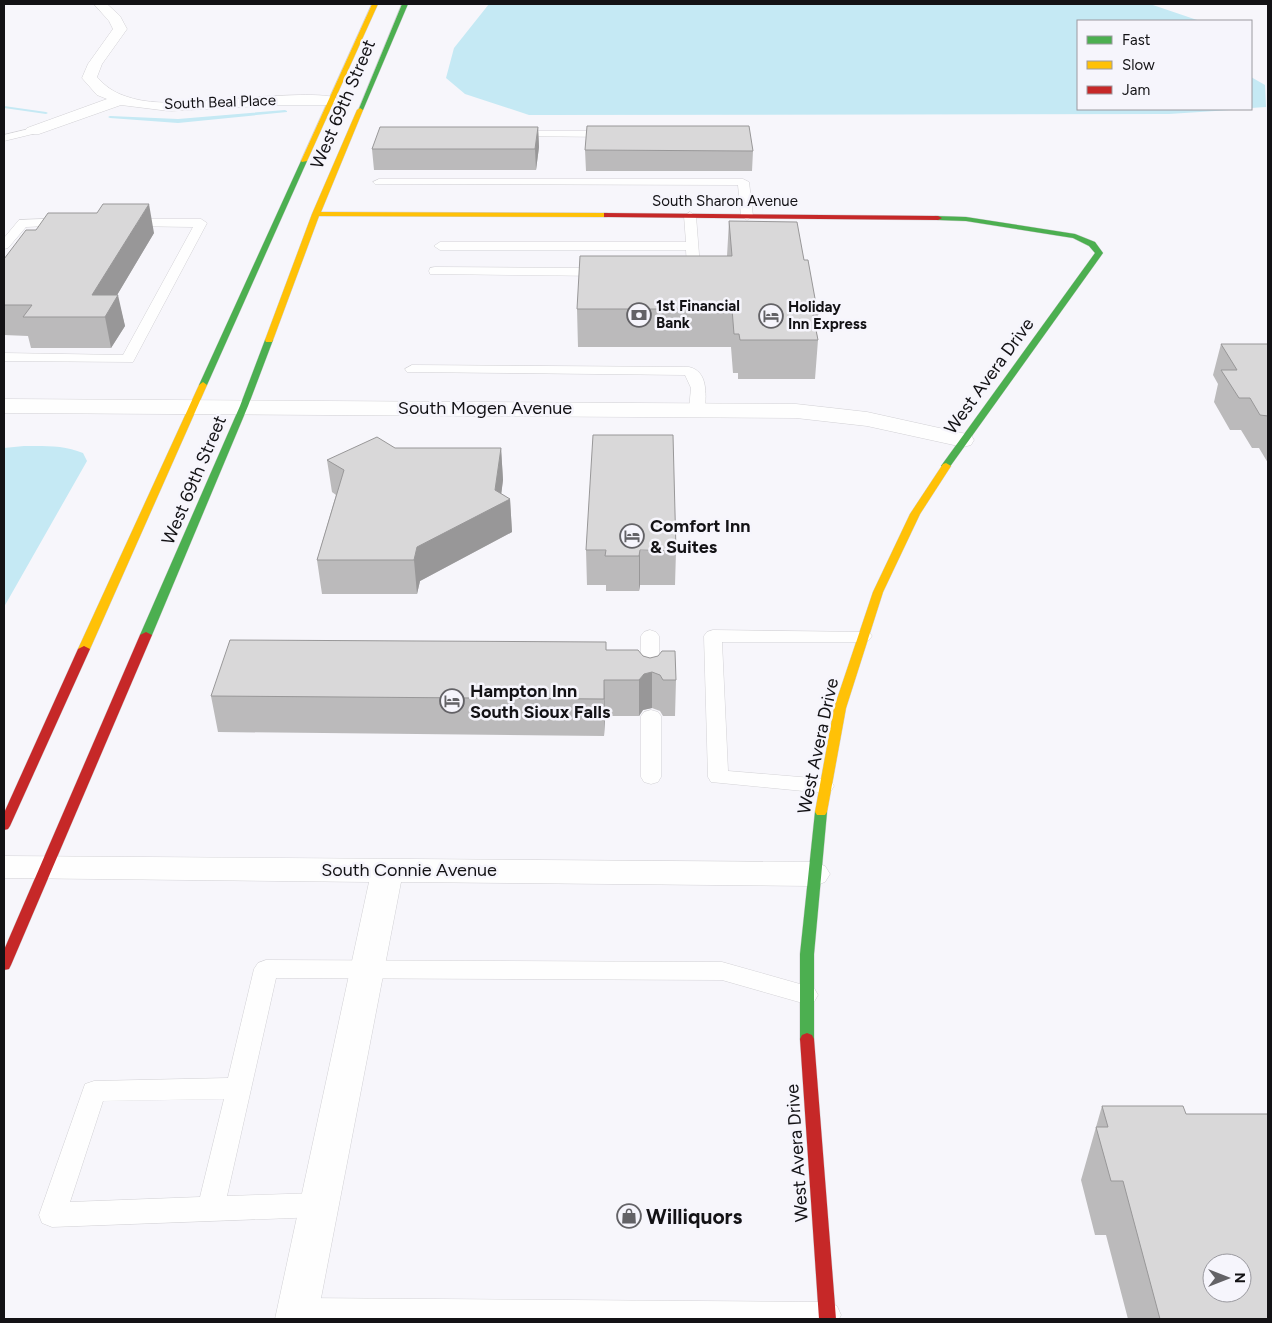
<svg xmlns="http://www.w3.org/2000/svg" width="1272" height="1323" font-family="Figtree,sans-serif">
	<style>
		.water { fill: #c5e9f4 }
		.lines { fill: none; stroke-linecap: round; stroke-linejoin: round }
		.stream { fill: #c5e9f4; fill-rule: evenodd }
		.lane-casing { stroke: #d2d1d5; stroke-width: 1 }
		.street-casing { stroke: #d2d1d5; stroke-width: 1 }
		.fast-casing { stroke: #d2d1d5; stroke-width: 1 }
		.slow-casing { stroke: #d2d1d5; stroke-width: 1 }
		.jam-casing { stroke: #d2d1d5; stroke-width: 1 }
		.lane { fill: #fefefe; fill-rule: evenodd }
		.street { fill: #fefefe; fill-rule: evenodd }
		.fast { fill: #4caf50; fill-rule: evenodd }
		.slow { fill: #ffc107; fill-rule: evenodd }
		.jam { fill: #c62828; fill-rule: evenodd }
		.wall { fill: #bbbabb }
		.shaded-wall { fill: #989798 }
		.building { fill: #d9d8d9; stroke: #989798; fill-rule: evenodd }
		.labels { text-anchor: middle; dominant-baseline: central; stroke-width: 5; stroke-linejoin: round; paint-order: stroke }
		.far-street-label { font-size: 15px; fill: #131215; stroke: #f6f5fc }
		.far-poi-label { font-size: 15px; font-weight: bold; fill: #131215; stroke: #f6f5fc; text-anchor: start }
		.street-label { font-size: 18px; fill: #131215; stroke: #f6f5fc }
		.poi-label { font-size: 18px; font-weight: bold; fill: #131215; stroke: #f6f5fc; text-anchor: start }
		.near-poi-label { font-size: 21px; font-weight: bold; fill: #131215; stroke: #f6f5fc; text-anchor: start }
	</style>
	<rect width="100%" height="100%" fill="#f7f6fb"/>
	<path class="water" d="M489,4H1150L1200,21H1078V109H1246L1169,114L529,115L465,94L446,78L454,48Z
		M1251,77L1265,85L1266,107L1251,108Z
		M24,446C44,446 64,445 83,453L87,461L4,607V448Z"/>
	<g class="lines">
		<path class="stream" d="M4,106L46,112L48,113L46,114L4,108Z
			M285,110L287,111V112L178,123L110,118L108,117L110,116L178,119Z"/>
		<g class="lane-casing">
			<path id="lane" d="M33,128L38,131L37,133L4,141V135Z
				M515,131H612L617,134L612,137L511,136L510,134Z
				M379,179H743L749,182L753,216L747,220L741,216L738,185L375,184L373,182Z
				M690,212L696,216L700,267C695,275 682,280 675,272L687,266L686,250H440L434,246L440,242H686L684,216Z
				M65,218L69,219L71,222L69,225L26,227L8,248L4,249V238L19,220Z
				M128,219H201L207,223L133,362L4,361V353L123,355L193,227L124,226L122,223L124,220Z
				M435,267L604,268L610,272L604,276L430,274L429,271L430,268Z
				M412,365L689,367C708,371 706,394 705,409L697,414L689,409L691,388L685,375L407,372L405,369Z
				M650,630L656,632L659,636L660,682L657,686H643L640,682L641,636L644,632Z
				M713,630L869,632L872,636L869,640L863,642H722L728,771L824,779L831,781L834,786L831,791L824,793L711,782L708,777L704,636L707,632Z
				M651,710L658,712L661,716V777L658,782L651,784L644,782L641,777V716L644,712Z
				M266,960L722,962L814,988L818,995L814,1002L806,1004L722,980L276,978L227,1196L319,1193L328,1197L332,1205L328,1213L319,1217L52,1227L42,1223L39,1215L85,1084L94,1081L228,1078L254,969L258,963ZM224,1099L200,1197L70,1202L103,1101Z
				M298,1298L827,1302L837,1306L841,1315L839,1319H287L284,1311L288,1302Z"/>
		</g>
		<g class="street-casing">
			<path id="street" d="M94,4H107L120,16L127,29L102,64L97,77C105,86 113,92 125,96C146,104 172,103 194,102C215,101 330,88 339,100L331,105H278L169,111L121,105L39,134H27L25,131L27,128L107,99L97,95L82,78L88,64L113,29L109,21Z
				M4,399L796,404L867,412L971,435L974,440L971,445L963,447L867,426L796,418L4,413Z
				M4,856L814,862L825,866L830,874L825,882L814,886L401,882L317,1319H275L369,882L4,878Z"/>
		</g>
		<g class="fast-casing">
			<path id="fast" d="M402,4H408L363,110L358,111Z
				M304,159L307,161L207,385L203,388L200,387L199,385L301,161Z
				M935,216L966,217L1075,234L1095,242L1103,253L949,468L946,469L941,466L1095,253L1089,246L1073,238L966,221L938,220L934,218Z
				M269,337L273,340L248,406L152,635L146,638L142,637L140,635L240,406L265,340Z
				M821,808L825,809L827,812L814,954V1039L812,1043L807,1045L802,1043L800,1039V954L815,812L817,809Z"/>
		</g>
		<g class="slow-casing">
			<path id="slow" d="M372,4H378L307,161L302,162L301,161Z
				M360,108L363,110L321,212L607,213L611,215L607,217L319,216L273,340L272,342H266L265,340L312,214L357,110Z
				M203,382L207,385L90,649L84,652L80,651L78,649L199,385Z
				M946,463L951,466L920,514L883,592L846,708L827,812L825,815H817L815,812L834,708L873,592L910,514L943,464Z"/>
		</g>
		<g class="jam-casing">
			<path id="jam" d="M604,213L938,216L942,218L938,220L607,217H604Z
				M146,632L152,635L11,965L9,969L4,970V950L140,635Z
				M84,646L90,649L10,826L8,829L4,830V813L78,649Z
				M807,1033L812,1035L814,1039L836,1319H819L800,1039L802,1035Z"/>
		</g>
		<use href="#lane" class="lane"/>
		<use href="#street" class="street"/>
		<use href="#fast" class="fast"/>
		<use href="#slow" class="slow"/>
		<use href="#jam" class="jam"/>
	</g>
	<path class="wall" d="M538,127L539,147L536,170H374L372,149Z
		M585,150L753,151L752,171H586Z
		M97,213L154,233L117,295L125,326L111,348H31L28,336L4,335V259L36,230Z
		M729,221L804,260L818,315L817,334L818,340L815,379H738V373H733L731,347H578L577,309L727,256Z
		M1221,344H1268V463L1259,448H1252L1241,430H1230L1214,402L1218,384L1213,375Z
		M395,448H501L503,480L501,494L510,499L512,532L420,581L417,594H322L317,560L336,495L332,492L327,460Z
		M586,550L676,551L675,585H640L639,591H606V585H587Z
		M606,650L643,656L676,680L675,716H663L660,711L652,708L643,710L639,716H605L604,736L218,732L211,696Z
		M1102,1106L1268,1319H1128L1106,1235H1095L1081,1180Z"/>
	<path class="shaded-wall" d="M538,127L539,147L536,170L535,149Z
		M149,204L154,233L104,317L92,295Z
		M118,295L125,326L111,348L105,317Z
		M501,448L503,480L500,504L510,499L512,532L420,581L417,594L414,560L417,547L495,490Z
		M640,550V585L639,591V556Z
		M652,672V708L643,710L639,716V680L644,674Z
		M604,680L605,716L604,736Z"/>
	<path class="building" d="M587,126H749L753,151L585,150Z
		M380,127H538L535,149H372Z
		M103,204H149L92,295H118L105,317H23L32,305H4V259L26,230H36L48,213H97Z
		M729,221L797,222L804,260H808L818,315H813L818,340H740L739,334H734L732,309H577L580,256H732Z
		M1221,344H1268V416L1260,415L1250,398H1239L1221,370H1237Z
		M593,435H673L676,551L640,550L639,556H605L606,550H586Z
		M377,437L395,448H501L495,490L510,499L417,547L414,560H317L344,470L327,460Z
		M230,640L606,642V650H638L643,656L650,658L658,656L662,651H675L676,680H663L660,675L652,672L644,674L639,680H604V699L211,696Z
		M1102,1106H1183L1186,1114H1268V1319H1160L1123,1181H1111L1096,1127H1108ZM1212,1263H1242V1293H1212Z"/>
	<defs>
		<g id="bank-ring" transform="scale(1.25)"><circle r="9.5" fill="#f6f5fc" stroke="#636266" stroke-width="1.5"/><path d="M-6-4H6V4H-6ZM0-2.3a2.3 2.3 0 1 0 0 4.6a2.3 2.3 0 1 0 0-4.6Z" fill="#636266"/></g>
		<g id="hotel-ring" transform="scale(1.25)"><circle r="9.5" fill="#f6f5fc" stroke="#636266" stroke-width="1.5"/><path d="M-6-4.5h1.5V1H6V5H4.5V3h-9V5H-6ZM-4 0a1.8 1.8 0 1 1 3.6 0ZM.5 0V-2.5h3Q6-2.5 6 0Z" fill="#636266"/></g>
		<g id="shop-ring" transform="scale(1.25)"><circle r="9.5" fill="#f6f5fc" stroke="#636266" stroke-width="1.5"/><path d="M-5-2.5h2.3a2.7 3.5 0 0 1 5.4 0H5L5.5 6h-11ZM-1.5-2.5h3a1.5 2.3 0 0 0-3 0Z" fill="#636266"/></g>
	</defs>
	<g fill-rule="evenodd">
		<use href="#bank-ring" x="639" y="315"/>
		<use href="#hotel-ring" x="771" y="316"/>
		<use href="#hotel-ring" x="632" y="536"/>
		<use href="#hotel-ring" x="452" y="701"/>
		<use href="#shop-ring" x="629" y="1216"/>
	</g>
	<g class="labels">
		<g class="far-street-label">
			<text transform="translate(220 102) rotate(-2)">South Beal Place</text>
			<text x="725" y="201">South Sharon Avenue</text>
		</g>
		<g class="far-poi-label">
			<text x="656" y="306">1st Financial<tspan x="656" dy="17">Bank</tspan></text>
			<text x="788" y="307">Holiday<tspan x="788" dy="17">Inn Express</tspan></text>
		</g>
		<g class="street-label">
			<text transform="translate(343 104) rotate(-67)">West 69th Street</text>
			<text transform="translate(989 376) rotate(-54)">West Avera Drive</text>
			<text x="485" y="408">South Mogen Avenue</text>
			<text transform="translate(194 480) rotate(-67)">West 69th Street</text>
			<text transform="translate(818 746) rotate(-78)">West Avera Drive</text>
			<text x="409" y="870">South Connie Avenue</text>
			<text transform="translate(797 1153) rotate(-94)">West Avera Drive</text>
		</g>
		<g class="poi-label">
			<text x="650" y="526">Comfort Inn<tspan x="650" dy="21">&amp; Suites</tspan></text>
			<text x="470" y="691">Hampton Inn<tspan x="470" dy="21">South Sioux Falls</tspan></text>
		</g>
		<g class="near-poi-label">
			<text x="646" y="1216">Williquors</text>
		</g>
	</g>
	<rect width="1272" height="1323" fill="none" stroke="#131215" stroke-width="10"/>
	<rect x="1077" y="20" width="175" height="90" fill="#f6f5fc" stroke="#9b9aa0"/>
	<rect x="1087" y="36" width="25" height="8" fill="#4caf50" stroke="#9b9aa0"/>
	<text x="1122" y="45" font-size="15" fill="#131215">Fast</text>
	<rect x="1087" y="61" width="25" height="8" fill="#ffc107" stroke="#9b9aa0"/>
	<text x="1122" y="70" font-size="15" fill="#131215">Slow</text>
	<rect x="1087" y="86" width="25" height="8" fill="#c62828" stroke="#9b9aa0"/>
	<text x="1122" y="95" font-size="15" fill="#131215">Jam</text>
	<g transform="translate(1227 1278) rotate(90)"><circle r="24" fill="#f6f5fc" stroke="#9b9aa0"/>
	<path d="M0-4L9 19L0 12L-9 19Z" fill="#636266"/>
	<text y="-8" font-size="14" font-weight="bold" text-anchor="middle" fill="#131215">N</text>
	</g>
</svg>
